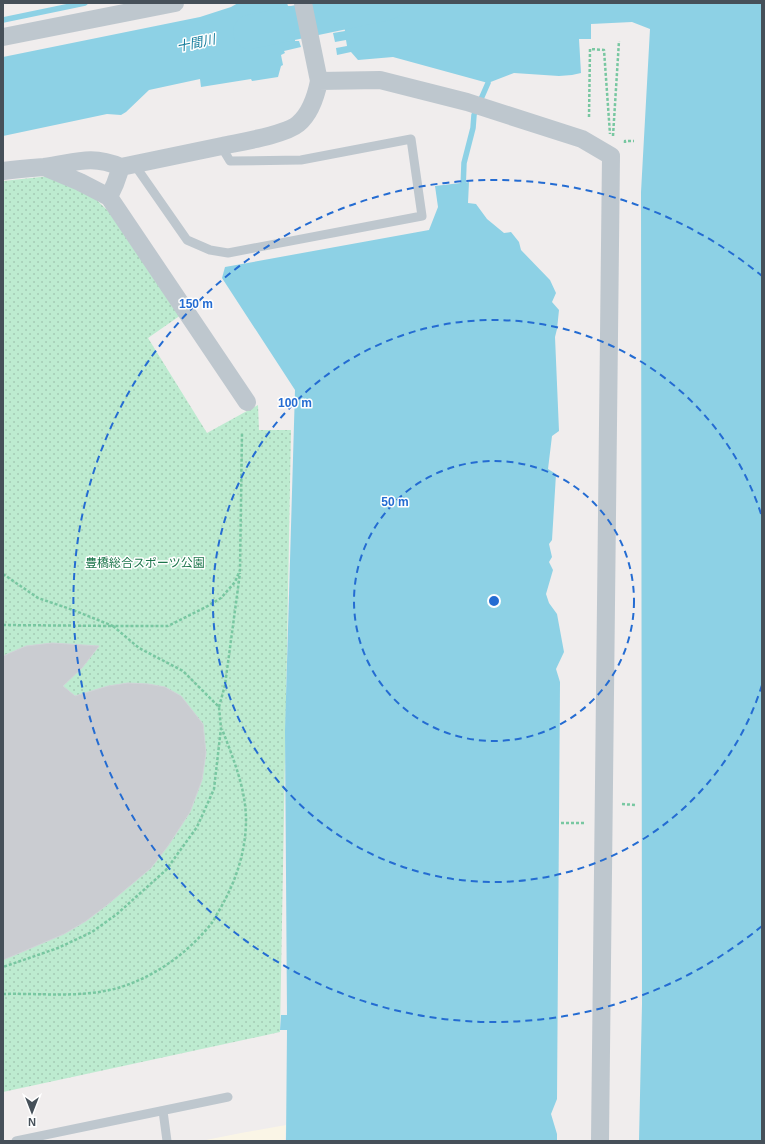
<svg xmlns="http://www.w3.org/2000/svg" width="765" height="1144" font-family="Helvetica,'Noto Sans JP',sans-serif">
	<style>
		.commercial { fill: #faf5e6 }
		.park { fill: url(#park-dots) }
		.water { fill: #8dd1e5 }
		.lines { fill: none; stroke-linecap: round; stroke-linejoin: round }
		.stream { stroke: #8dd1e5; stroke-width: 5.5 }
		.river { stroke: #8dd1e5; stroke-width: 34 }
		.building { fill: #caccd1; stroke: #d1d3d8 }
		.path { stroke: #78c7a1; stroke-width: 2.5; stroke-dasharray: 3 2; stroke-linecap: butt }
		.lane { stroke: #bec7ce; stroke-width: 9 }
		.street { stroke: #bec7ce; stroke-width: 18 }
		.ring { fill: none; stroke: #246cd2; stroke-width: 2; stroke-dasharray: 7 5 }
		.labels { text-anchor: middle; dominant-baseline: central; stroke-width: 3; stroke-linejoin: round; paint-order: stroke }
		.park-label { font-size: 12px; fill: #1c754b; stroke: #fff }
		.water-label { font-size: 13px; font-style: italic; fill: #157e9d; stroke: #fff }
		.centre { fill: #246cd2; stroke: #fff; stroke-width: 2 }
		.ring-label { font-size: 12px; text-anchor: middle; font-weight: bold; fill: #246cd2; stroke: #fff; stroke-width: 3; stroke-linejoin: round; paint-order: stroke }
	</style>
	<defs>
		<pattern id="park-dots" width="8" height="8" patternUnits="userSpaceOnUse"><rect width="8" height="8" fill="#bdebd0"/><path d="M2 2h.1M6 6h.1" fill="none" stroke="#a4cbb5" stroke-width="1.8" stroke-linecap="round"/></pattern>
	</defs>
	<rect width="100%" height="100%" fill="#f0eded"/>
	<path class="commercial" d="M286,1125L285,1141H201L241,1133Z"/>
	<path class="park" d="M50,176L89,193L120,222L181,315L148,338L207,433L258,405L259,430H291L280,1032L3,1092V181Z"/>
	<path class="water" d="M238,3H287L288,6H292L293,15H290L291,18H294L296,26L292,27L293,30L296,29L298,38H295V41H299L301,47L284,51L285,53L281,55L283,65L281,66L278,77L252,81L251,79L201,87L200,79L149,90L126,112L121,115L107,114L3,136V57L200,17L231,7Z
		M327,3H762V1141H639L642,1004L641,192L650,29L632,22L591,24V39H579L581,73L572,75L559,76L514,73L488,83L393,57L358,60L351,52L337,55L336,48L347,46L346,40L335,42L333,33L345,31L344,26L332,28L331,22L343,20L342,16L330,18L329,12L341,10L340,5L328,7Z
		M469,182L468,203L476,204L487,219L504,233L511,232L519,242L521,250L550,280L556,293L552,302L559,310L557,329L555,337L559,431L552,436L548,469L556,474L552,540L549,544L552,557L549,562L553,570L546,594L549,603L557,614L564,652L556,669L560,682L557,1099L551,1114L557,1134V1141H286L287,1030H280L281,1015H287L285,731L295,390L222,278L225,267L429,230L438,207L435,186Z"/>
	<g class="lines">
		<path class="stream" d="M3,20L85,3
			M463,189L464,163L473,128L474,115L488,83"/>
		<path class="river" d="M250,32L388,3"/>
	</g>
	<path class="building" d="M52,643L99,646L82,668L63,686L75,696L108,686L128,683L148,684L165,687L181,696L203,724L206,753L202,780L190,812L168,846L151,868L107,905L86,921L64,934L3,960V656L26,646Z"/>
	<g class="lines">
		<path class="path" d="M589,117L590,49L604,50L610,134
			M613,136L619,41
			M625,143V141H634
			M3,574L38,598L73,610L113,626H168L206,607L221,598L235,582L240,570L242,432
			M3,625L113,626L139,648L183,671L219,707L221,728L214,789L197,827L166,870L117,914L92,932L58,948L3,967
			M219,707L225,685L240,573
			M622,804L635,805
			M561,823H586
			M3,994C40,993 78,998 114,989C152,979 187,954 211,924C214,920 217,914 220,909C236,881 246,851 246,820C246,789 233,758 222,729"/>
		<path class="lane" d="M134,164L187,240L210,250L228,253L422,216L411,139L301,160L230,161L221,146
			M163,1111L167,1141
			M16,1141L228,1097"/>
		<path class="street" d="M303,3L319,81L380,80L467,102L582,139L611,156L600,1141
			M3,37L175,3
			M44,167L80,182L109,197L247,402
			M121,167C154,160 188,153 222,146C240,142 285,135 298,124C310,114 316,96 319,81
			M3,171C17,169 30,168 44,167C75,163 90,154 121,167L115,184L109,197"/>
	</g>
	<g class="ring">
		<circle cx="494" cy="601" r="140"/>
		<path d="M762 685A281 281 0 1 1 762 517"/>
		<path d="M762 926A421 421 0 1 1 762 276"/>
	</g>
	<g class="labels">
		<g class="park-label">
			<text x="145" y="563">豊橋総合スポーツ公園</text>
		</g>
		<g class="water-label">
			<text transform="translate(196 43) rotate(-12)">十間川</text>
		</g>
	</g>
	<circle cx="494" cy="601" r="6" class="centre"/>
	<g class="ring-label">
		<text x="196" y="308">150 m</text>
		<text x="295" y="407">100 m</text>
		<text x="395" y="506">50 m</text>
	</g>
	<rect width="765" height="1144" fill="none" stroke="#465059" stroke-width="8"/>
	<g transform="translate(32 1112) rotate(180)" stroke="#ffffff" stroke-width="3" paint-order="stroke">
	<path d="M0-3L7 15L0 10L-7 15Z" fill="#465059"/>
	<text y="-6" font-size="11" font-weight="bold" text-anchor="middle" fill="#465059">N</text>
	</g>
</svg>
